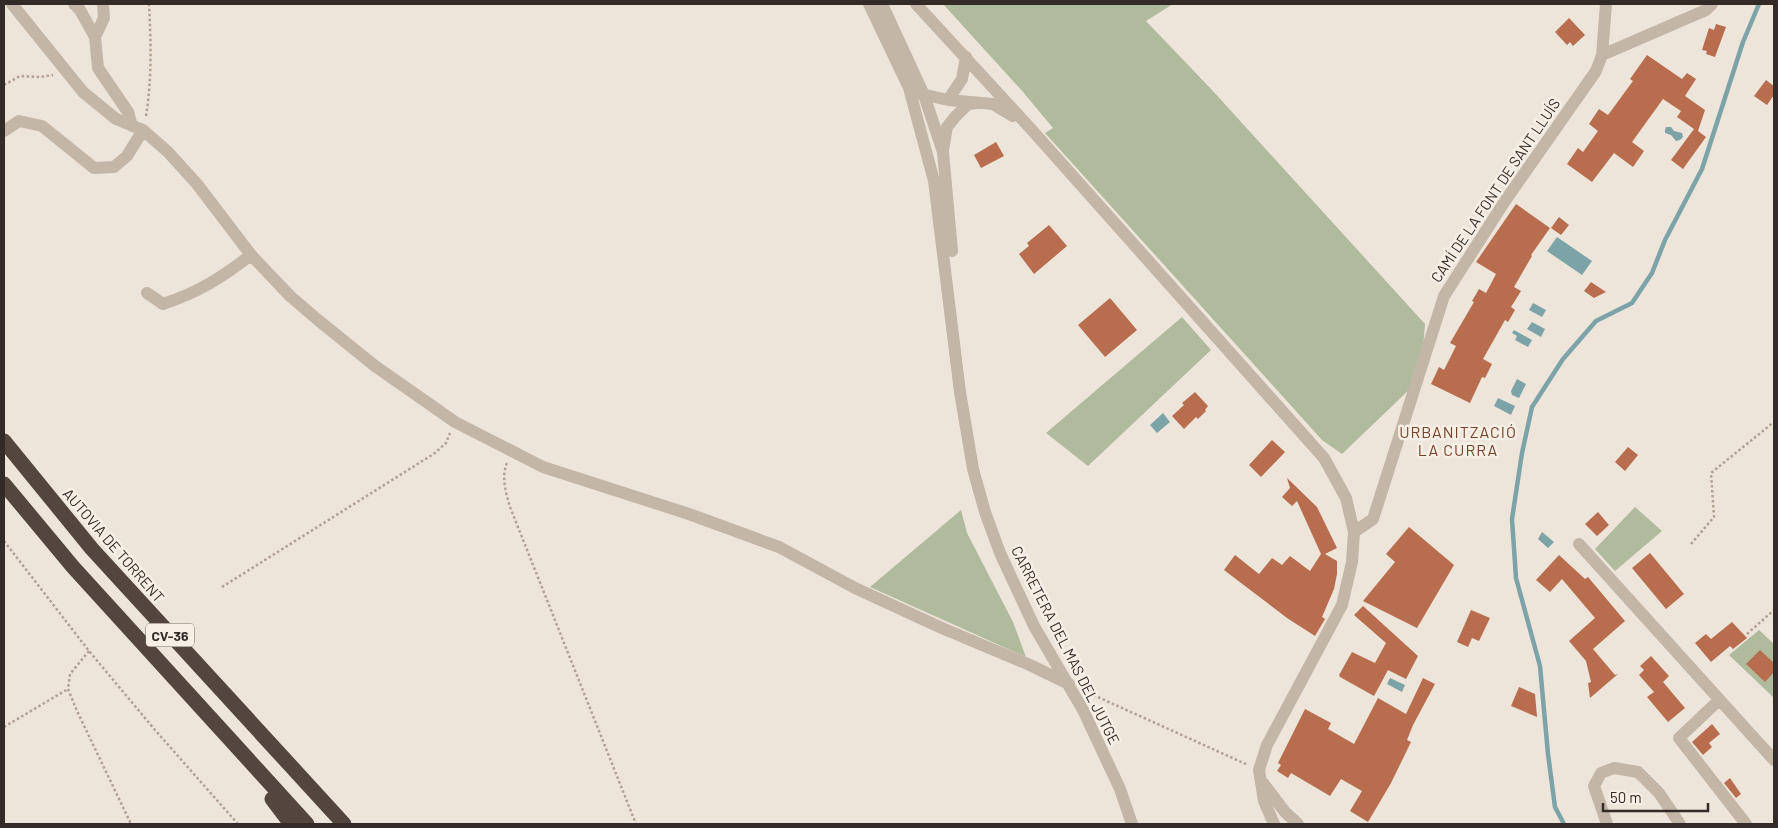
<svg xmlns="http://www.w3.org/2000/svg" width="1778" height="828" font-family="Barlow,sans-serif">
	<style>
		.green { fill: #afbb9c }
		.water { fill: #7ca3a7 }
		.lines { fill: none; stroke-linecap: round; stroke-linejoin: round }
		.stream { stroke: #7ca3a7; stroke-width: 4.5 }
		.building { fill: #b76d4e }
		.path { stroke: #b0a092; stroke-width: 2.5; stroke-dasharray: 2.5 2.5; stroke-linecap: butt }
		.minor { stroke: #c4b6a7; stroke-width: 12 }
		.highway { stroke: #52463f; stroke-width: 15 }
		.labels { text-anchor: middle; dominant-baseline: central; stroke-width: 5; stroke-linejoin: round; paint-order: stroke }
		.shield { fill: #f6efe5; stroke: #6d6660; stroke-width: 1 }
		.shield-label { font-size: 14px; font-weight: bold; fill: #322b27 }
		.street-label { font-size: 15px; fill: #322b27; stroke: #f6efe5 }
		.neighbourhood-label { font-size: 16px; letter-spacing: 1px; fill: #774029; stroke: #f6efe5 }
	</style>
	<rect width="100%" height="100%" fill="#eee5da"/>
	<path class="green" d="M943,4H1173L1146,21L1212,90L1425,324L1423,349L1411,388L1342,454L1322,440L1045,133L1053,128L1023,92Z
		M1182,317L1211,350L1088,466L1046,433Z
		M1635,507L1662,531L1615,571L1595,549Z
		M961,510L967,533L1013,622L1026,657L870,587Z
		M1759,630L1774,644V698L1729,655Z"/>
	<path class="water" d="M1666,127H1671L1674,131L1682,133L1683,137L1680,140L1676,141L1671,135L1665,133V130Z
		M1557,237L1592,261L1582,275L1547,251Z
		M1533,303L1546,310L1542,317L1529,310Z
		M1532,322L1545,329L1541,337L1527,329Z
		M1514,330L1532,340L1528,347L1515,340L1517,336L1512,333Z
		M1517,379L1526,384L1519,398L1512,395L1511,391Z
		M1498,398L1515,406L1511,415L1494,406Z
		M1163,413L1170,422L1157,433L1150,425Z
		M1542,532L1554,542L1548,548L1538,539Z
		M1390,678L1405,685L1402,692L1387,684Z"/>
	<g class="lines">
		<path class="stream" d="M1564,824L1555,807L1548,754L1540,666L1516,578L1512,519L1522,453L1532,407L1563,359L1596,321L1632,303L1652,273L1665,240L1702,169L1743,42L1759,4"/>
	</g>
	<path class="building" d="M1569,18L1585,35L1573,46L1570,42L1567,45L1555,32Z
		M1716,24L1726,27L1715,57L1706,54L1707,51L1702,50L1709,28L1714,30Z
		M1647,55L1682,79L1687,73L1696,79L1685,96L1705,110L1698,131L1706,137L1683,169L1671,160L1694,129L1677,117L1681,111L1663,99L1632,142L1644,151L1633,167L1614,153L1592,182L1567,164L1578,148L1583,152L1598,131L1589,124L1599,109L1608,115L1633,81L1630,79Z
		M1766,80L1774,86V95L1767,105L1754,96Z
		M996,142L1004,156L981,168L974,155Z
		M1516,204L1550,228L1531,255L1532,256L1514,287L1521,291L1511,307L1515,310L1508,322L1505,320L1483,359L1492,364L1485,378L1482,377L1470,403L1431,384L1439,367L1444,370L1456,346L1450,343L1474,302L1472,301L1479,289L1486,293L1496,274L1476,262Z
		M1559,217L1569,225L1561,235L1551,228Z
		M1049,225L1067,246L1034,274L1019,254L1029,246L1027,243Z
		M1591,282L1606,292L1594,298L1584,291Z
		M1110,298L1137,330L1105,357L1078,325Z
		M1195,392L1208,406L1205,410L1206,411L1198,419L1196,417L1184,429L1172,416L1184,405L1182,403Z
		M1272,440L1285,452L1261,477L1249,465Z
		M1628,447L1638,455L1625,471L1615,462Z
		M1287,478L1317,507L1337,548L1325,554L1337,561V574L1334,589L1322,617L1325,619L1315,636L1287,618L1224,570L1235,555L1259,574L1272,558L1282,565L1290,556L1310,571L1321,554L1297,501L1292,506L1282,497L1290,488Z
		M1598,512L1609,525L1597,536L1585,524Z
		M1409,527L1454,565L1417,628L1363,601L1395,562L1386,554Z
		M1650,553L1684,594L1666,609L1632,568Z
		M1559,555L1585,579L1588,577L1625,621L1593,649L1615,675L1618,674L1590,698L1588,683L1591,682L1586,661L1569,641L1595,618L1562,579L1550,592L1536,580Z
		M1363,606L1418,656L1406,679L1388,670L1374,696L1340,677L1339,675L1352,652L1375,663L1386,643L1354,615Z
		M1471,610L1490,618L1479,641L1472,638L1468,647L1457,642Z
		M1732,622L1747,638L1733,649L1730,646L1711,662L1695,643L1706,634L1711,639Z
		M1760,650L1774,663V672L1765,682L1746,664Z
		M1651,656L1669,676L1663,682L1685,708L1668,722L1647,697L1654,692L1639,675L1644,670L1640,666Z
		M1423,678L1435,684L1413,725L1407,740L1411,742L1391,783L1368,822L1350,811L1362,791L1341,779L1330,796L1291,773L1288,778L1277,771L1281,765L1278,763L1305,709L1331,723L1328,729L1354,744L1378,698L1406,714Z
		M1519,687L1535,694L1537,717L1511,706Z
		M1712,724L1720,734L1709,743L1712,747L1703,755L1692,742Z
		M1730,778L1741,794L1736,798L1724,783Z"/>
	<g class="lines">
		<path class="path" d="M4,85L20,76L40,77L53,75
			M146,116C152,79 151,42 149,4
			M507,463C501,477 506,493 510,507L636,824
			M4,541L89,651L155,730L238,824
			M1691,544L1714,517L1711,473L1774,422
			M222,587L435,453L446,443L450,433
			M1747,634L1774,610
			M89,651L70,674L68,689L77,711L131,824
			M1089,693L1248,765
			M4,727L68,689"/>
		<path class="minor" d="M12,4L83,92L116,119L143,130L168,152L197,184L251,255L290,296L318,320L375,366L455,422L543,467L689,514L779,547L855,588L944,629L1030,665L1069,684
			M74,4L80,10L95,37L98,68L128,112L132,126
			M869,4L909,88L934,181L960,392L973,469L985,512L1000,553L1034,626L1083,710L1120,789L1132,824
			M882,4L924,95L943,152L952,251
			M916,4L1031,129L1324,458L1346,498L1354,532L1352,562L1342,605L1267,745L1259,770L1264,801L1274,824
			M95,37L104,18L103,4
			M1602,55L1706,10L1712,4
			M917,93L948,100L993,104L1013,116
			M948,100L962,79L966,57
			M4,131L19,121L42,126L94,168L114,167L127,156L143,130
			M943,150L947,127L955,117L968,104L976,103
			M147,293L163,304C199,292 221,278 251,255
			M1354,532L1373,519L1444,296L1505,201L1596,71L1602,55L1606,4
			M1579,544L1774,760
			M1719,700L1679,738L1746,824
			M1263,783L1285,812L1298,824
			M1607,824L1594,786L1601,773L1614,768L1638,772L1659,793L1680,824"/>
		<path class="highway" d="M4,441L92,549L344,824
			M4,484L73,567L307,824
			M272,799L291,824"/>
	</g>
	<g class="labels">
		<rect class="shield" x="146" y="623.5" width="48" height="23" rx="4"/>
		<g class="shield-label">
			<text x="170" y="635">CV-36</text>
		</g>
		<g class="street-label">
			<text transform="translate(1495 190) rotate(-56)">CAMÍ DE LA FONT DE SANT LLUÍS</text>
			<text transform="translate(114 545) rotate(49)">AUTOVIA DE TORRENT</text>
			<text transform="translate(1066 645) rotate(63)">CARRETERA DEL MAS DEL JUTGE</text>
		</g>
		<g class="neighbourhood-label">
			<text x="1458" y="431">URBANITZACIÓ<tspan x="1458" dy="18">LA CURRA</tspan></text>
		</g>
	</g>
	<rect width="1778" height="828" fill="none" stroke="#322b27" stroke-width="10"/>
	<path d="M1603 803v8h105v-8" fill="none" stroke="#322b27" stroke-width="2.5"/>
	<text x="1610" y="803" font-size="15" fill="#322b27" stroke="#f6efe5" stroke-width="4" paint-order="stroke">50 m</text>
</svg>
